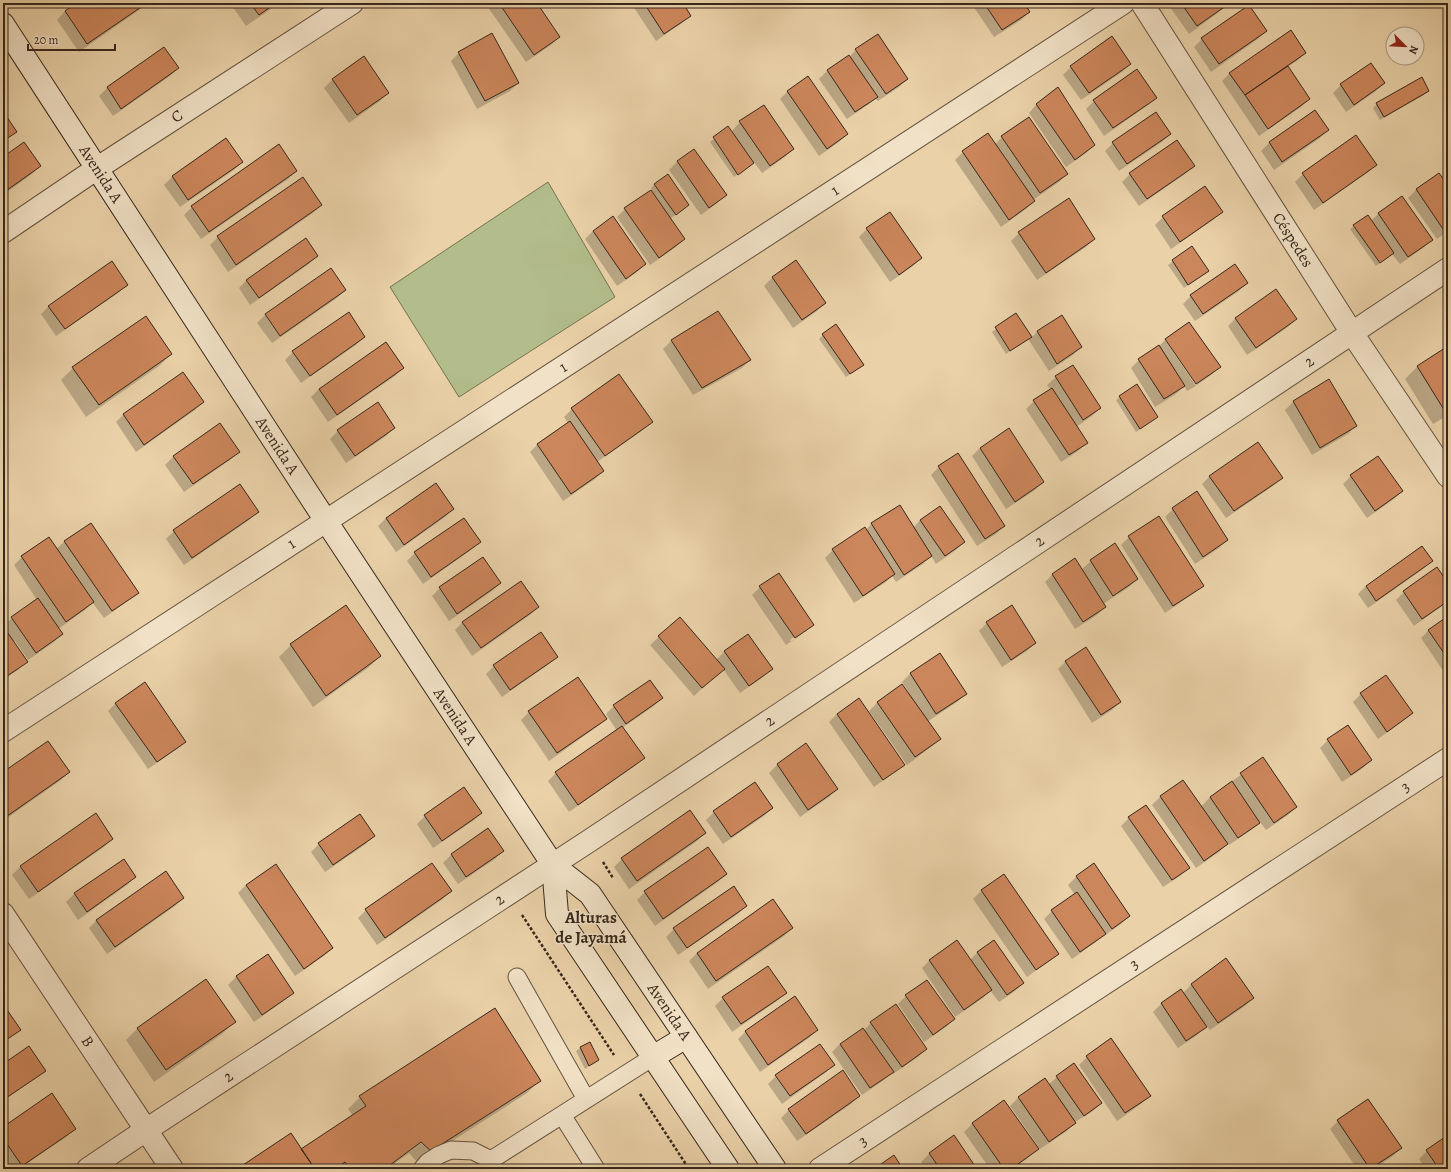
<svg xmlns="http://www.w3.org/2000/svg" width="1451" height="1172" font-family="Alegreya,serif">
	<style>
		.green { fill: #b2bd8b; stroke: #747254 }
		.shadow { fill: #0003; fill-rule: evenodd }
		.building { fill: #cc865b; stroke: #37271c }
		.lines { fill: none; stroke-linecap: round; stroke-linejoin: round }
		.lane-casing { stroke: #64523f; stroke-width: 19 }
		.street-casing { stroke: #64523f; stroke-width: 24 }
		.secondary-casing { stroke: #37271c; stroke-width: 24 }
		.path { stroke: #37271c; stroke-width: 2.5; stroke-dasharray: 3 2; stroke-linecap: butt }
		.lane { stroke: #f1e1c6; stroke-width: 17 }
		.street { stroke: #f1e1c6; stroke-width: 22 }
		.secondary { stroke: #f1e1c6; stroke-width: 22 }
		.labels { text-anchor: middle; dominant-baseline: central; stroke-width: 3; stroke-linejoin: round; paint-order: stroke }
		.street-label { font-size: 16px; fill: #37271c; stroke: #f1e1c6 }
		.neighbourhood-label { font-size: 17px; font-weight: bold; fill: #37271c; stroke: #f1e1c6 }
	</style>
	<rect width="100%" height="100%" fill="#ead1a8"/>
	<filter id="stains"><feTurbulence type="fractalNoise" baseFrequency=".005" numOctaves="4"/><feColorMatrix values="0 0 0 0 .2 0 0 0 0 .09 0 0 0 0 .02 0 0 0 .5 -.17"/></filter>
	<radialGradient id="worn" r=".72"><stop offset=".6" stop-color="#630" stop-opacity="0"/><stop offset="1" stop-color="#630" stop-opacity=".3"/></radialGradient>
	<path class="green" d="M548,182L615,297L459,397L390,287Z"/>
	<path class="shadow" d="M77,3H149L79,52L57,20L65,11Z
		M230,3H280L246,26Z
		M485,3H536L559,37L551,45L526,62Z
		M631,3H682L690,15L682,23L656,41Z
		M971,3H1023L1029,12L1021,20L994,37Z
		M1174,3H1231L1189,34L1170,7Z
		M1276,3H1284L1278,7Z
		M1266,31L1258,39L1211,72L1194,47L1202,39Z
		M164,48L178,68L170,76L113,116L99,96L107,88Z
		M856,50L907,79L899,87L878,101L875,98L869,104L847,119L819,79L827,71L848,56L849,57Z
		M459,53L518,83L510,91L477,109L451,61Z
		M1305,53L1297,61L1287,67L1309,99L1301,107L1259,136L1222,81L1230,73Z
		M364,58L388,93L380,101L349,123L324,88L332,80Z
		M1130,64L1122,72L1081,100L1063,75L1071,67Z
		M1384,83L1376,91L1346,112L1333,93L1341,85Z
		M788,91L847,134L839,142L819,156L780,99Z
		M1428,91L1424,95L1380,120L1373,108L1377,104Z
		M1156,97L1148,105L1104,136L1086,109L1094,101Z
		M1037,104L1094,145L1086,153L1066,167L1029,113Z
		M1314,111L1328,130L1320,138L1274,170L1261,151L1269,143Z
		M3,113L16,131L3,143Z
		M1156,113L1170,134L1162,142L1119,171L1105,151L1113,143Z
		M740,122L793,149L785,157L762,173L754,162L734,177L710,142L728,128L731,132Z
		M988,134L995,144L1002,137L1067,174L1059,182L1033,200L1034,201L1026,209L1001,227L955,160L963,152Z
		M226,139L242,162L234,170L180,207L164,185L172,177Z
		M694,150L725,195L717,203L701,215L669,170L677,162Z
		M3,158L40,166L32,174L3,195Z
		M1375,165L1367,173L1314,210L1295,182L1303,174Z
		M1193,166L1185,174L1139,206L1122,182L1130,174Z
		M296,171L288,179L201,239L184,215L192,207Z
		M1439,174L1448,187V231L1437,239L1408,198L1416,190Z
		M302,179L321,205L313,213L228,272L210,245L218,237Z
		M655,184L688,205L670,219L684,239L676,247L650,265L617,217L625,209L652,190L651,188Z
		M1402,198L1431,240L1423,248L1400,264L1392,254L1376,266L1350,229L1354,226L1371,221L1378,214Z
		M1221,212L1213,220L1171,249L1155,225L1163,217Z
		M867,229L921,258L913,266L890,282L859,237Z
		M593,231L645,264L637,272L617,286L585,239Z
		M1019,233L1094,239L1086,247L1037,280L1011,241Z
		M1192,247L1204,274L1184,288L1168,265Z
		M317,256L309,264L250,305L239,288L247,280Z
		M796,261L825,303L817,311L793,328L764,286L772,278Z
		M331,269L345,290L337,298L272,343L257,323L265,315Z
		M1247,283L1239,291L1195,321L1183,304L1191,296Z
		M126,285L118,293L56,336L41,314L49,306Z
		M717,313L750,360L742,368L693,395L663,349L671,341Z
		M1016,314L1031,338L1037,332L1061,316L1081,347L1073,355L1049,371L1028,339L1006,354L992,332Z
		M1236,318L1296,319L1288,327L1247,355L1228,326Z
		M1189,324L1219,367L1211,375L1197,385L1166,340Z
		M823,335L859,368L846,377L819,339Z
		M364,337L356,345L301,383L285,360L293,352Z
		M1165,340L1196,386L1187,391L1184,386L1176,394L1155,407L1131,368L1139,360L1157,348Z
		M385,343L403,368L395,376L328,422L311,397L319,389Z
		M1448,348V415L1433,424L1405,379L1417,367Z
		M171,354L159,366L86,417L61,380L73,368Z
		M1073,366L1100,408L1092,416L1076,427L1086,443L1078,451L1061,462L1026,409L1034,401L1051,390L1047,385L1056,377Z
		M1120,397L1153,420L1136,432L1116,400Z
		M203,402L195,410L136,452L116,422L124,414Z
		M1293,402L1356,426L1348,434L1312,455L1285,410Z
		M572,409L651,422L643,430L597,462L603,471L595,479L563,501L530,452L538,444L568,423L564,417Z
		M220,424L238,452L230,460L184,492L165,465L173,457Z
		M394,428L386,436L346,463L330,439L338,431Z
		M980,448L1043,482L1035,490L1006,509L972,456Z
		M939,467L1004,526L996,534L977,546L931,475Z
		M1210,476L1281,478L1273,486L1226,518L1202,484Z
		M1351,476L1402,491L1394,499L1367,518L1343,484Z
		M436,484L453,509L445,517L396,552L378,526L386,518Z
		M899,506L913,528L920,520L964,542L956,550L936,564L931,556L923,564L896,582L892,576L886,582L854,603L825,558L833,550L866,530L871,524Z
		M1173,509L1227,540L1219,548L1195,564L1165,517Z
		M257,512L249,520L184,565L166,539L174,531Z
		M90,524L137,592L129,600L104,618L92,602L85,610L58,629L62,634L54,642L28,660L15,641L13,643L26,662L18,670L3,680V626L12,618L37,600L14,565L22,557L49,538L56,549L64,542Z
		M1129,537L1202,585L1194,593L1165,613L1121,545Z
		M479,542L471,550L423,584L407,561L415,553Z
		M1091,561L1137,579L1129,587L1103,604L1105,607L1097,615L1075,629L1045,582L1053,574L1081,570Z
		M1431,561L1423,569L1368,608L1358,594L1366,586Z
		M778,574L813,624L805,632L786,645L752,595L760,587ZM805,629V632L791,642L790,640Z
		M500,583L492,591L449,621L432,596L440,588Z
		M1448,584V602L1414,626L1396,600L1404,592Z
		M538,607L530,615L472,656L455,630L463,622Z
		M1448,617V678L1421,638L1429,630Z
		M680,618L716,660L725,651L771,669L763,677L740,693L723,669L694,696L650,645Z
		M987,623L1035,643L1027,651L1002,667L979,631Z
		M291,645L380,656L368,668L313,707L279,657Z
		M940,654L966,694L957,702L927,722L939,739L931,747L907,765L869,711L877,703L902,685L908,694L909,693L902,682L910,674Z
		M557,656L549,664L502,697L486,674L494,666Z
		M1066,661L1120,702L1112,710L1092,723L1058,669Z
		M578,678L606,718L598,726L549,761L521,720L529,712Z
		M650,681L662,698L654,706L622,728L643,758L635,766L569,812L548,781L556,773L617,731L606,714L614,706Z
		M1361,694L1411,713L1403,721L1378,739L1353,702Z
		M859,700L903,764L895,772L874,787L829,722L837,714Z
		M116,703L185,741L177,749L148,769L108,711Z
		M1348,727L1371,760L1363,768L1342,782L1320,748L1328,740Z
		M806,745L837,789L829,797L800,817L769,773L777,765Z
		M1263,759L1296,807L1288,815L1266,830L1260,822L1251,830L1229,845L1228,843L1219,852L1196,868L1152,805L1160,797L1183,781L1201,807L1210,797Z
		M69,772L61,780L3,821V774Z
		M464,789L481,813L473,821L433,848L417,824L425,816Z
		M772,808L764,816L723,844L706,820L714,812Z
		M95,815L112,839L104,847L29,899L12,875L20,867Z
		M1129,818L1188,868L1180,876L1163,887L1121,826Z
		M488,829L503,851L495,859L458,884L443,863L451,855Z
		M705,833L697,841L629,889L614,867L622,859Z
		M374,836L366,844L325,872L311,852L319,844Z
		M123,860L135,877L127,885L78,920L66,902L74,894Z
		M1094,865L1129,916L1121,924L1104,936L1103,935L1096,942L1072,959L1044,919L1052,911L1075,895L1068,885L1076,877Z
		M726,874L718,882L655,926L637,900L645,892Z
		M1004,876L1057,953L1049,961L1027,977L973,899L981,891Z
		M246,885L332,948L324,956L295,976L238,893Z
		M451,891L443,899L377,945L358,918L366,910Z
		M183,898L175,906L107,954L89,928L97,920Z
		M746,906L738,914L678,955L666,937L674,929Z
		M792,928L784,936L708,989L689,961L697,953Z
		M978,952L1023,983L1015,991L999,1002L990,990L983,998L955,1017L922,968L930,960H970Z
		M267,955L293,992L285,1000L254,1022L228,985L236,977Z
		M1192,984L1253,998L1245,1006L1210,1030L1206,1025L1197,1035L1178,1048L1153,1012L1161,1004L1180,991L1182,994Z
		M785,993L777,1001L732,1032L715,1006L723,998Z
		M906,996L954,1019L946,1027L924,1042L898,1004Z
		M3,1006L19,1029L3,1043Z
		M234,1022L222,1034L154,1082L126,1040L138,1028Z
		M871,1023L926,1049L918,1057L893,1074L892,1072L884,1080L862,1095L832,1052L840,1044L863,1029L864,1030Z
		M817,1030L809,1038L760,1072L738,1039L746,1031Z
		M1111,1040L1149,1096L1141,1104L1117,1121L1079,1065L1087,1057Z
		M590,1043L598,1060L585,1069L576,1051L580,1048Z
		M3,1065L44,1070L36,1078L3,1101Z
		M833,1065L825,1073L782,1104L768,1084L776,1076Z
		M1057,1077L1101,1103L1093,1111L1075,1122L1067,1131L1040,1149L1010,1106L1018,1098L1044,1079L1048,1085Z
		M539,1081L527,1093L418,1163L409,1153L390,1167L391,1169H241L244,1166L301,1150L353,1116L348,1109L360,1097Z
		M859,1096L851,1104L797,1141L781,1118L789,1110Z
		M1004,1101L1037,1149L1029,1157L1013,1169H990L964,1132L972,1124Z
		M1338,1121L1401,1148L1393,1156L1373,1169H1357L1330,1129Z
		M3,1129H74L66,1137L19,1169H11L3,1157Z
		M1448,1136V1169H1426L1419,1159L1427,1151Z
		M954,1137L976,1169H926L921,1162L929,1154Z"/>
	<path class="building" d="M76,3H147L87,44L65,11Z
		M250,3H276L259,15Z
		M499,3H537L560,37L534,55Z
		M644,3H683L691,16L664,34Z
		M984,3H1024L1030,12L1002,30Z
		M1181,3H1230L1197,26Z
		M1249,5L1267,31L1219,64L1201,38Z
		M1291,30L1306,53L1245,95L1229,73Z
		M492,33L519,83L485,101L458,52Z
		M878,34L908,79L886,94L855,49Z
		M1112,36L1131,64L1089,93L1070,66Z
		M164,47L179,68L121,109L107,87Z
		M849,55L878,97L855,112L827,70Z
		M364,56L389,93L357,115L332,79Z
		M1371,63L1385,83L1354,105L1340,84Z
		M1288,66L1310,99L1268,129L1245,95Z
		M1137,69L1157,98L1113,128L1093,100Z
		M808,76L848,134L827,149L787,91Z
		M1422,77L1429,91L1384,117L1376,103Z
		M1058,87L1095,145L1075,160L1036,104Z
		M764,105L794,149L770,166L739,121Z
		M1315,110L1329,130L1282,162L1269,142Z
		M3,111L17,132L3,141Z
		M1156,112L1171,134L1127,164L1112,142Z
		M1029,117L1068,174L1040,193L1001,136Z
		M728,126L754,163L738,175L713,137Z
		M988,133L1035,201L1009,220L962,151Z
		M1356,135L1377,165L1323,203L1302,173Z
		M226,138L243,162L188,200L172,176Z
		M1177,140L1195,166L1147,199L1129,173Z
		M24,142L41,166L3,193V157Z
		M279,144L297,171L209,232L191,206Z
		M694,149L727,195L709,208L677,161Z
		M1439,173L1448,185V230L1445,232L1416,189Z
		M668,174L689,205L676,215L654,184Z
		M303,177L322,205L236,265L217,236Z
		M1205,186L1223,212L1180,242L1162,216Z
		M651,190L685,239L659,258L624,208Z
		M1402,196L1433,240L1408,257L1378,213Z
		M1069,198L1095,239L1046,273L1018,232Z
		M890,212L922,258L899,275L866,228Z
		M1368,215L1394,253L1380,263L1353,225Z
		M613,216L646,264L626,279L593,231Z
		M306,238L318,256L259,298L246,280Z
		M1192,246L1209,271L1188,285L1172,260Z
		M796,260L826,303L802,320L772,277Z
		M112,261L128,285L65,329L48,306Z
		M1235,264L1248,283L1203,314L1190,295Z
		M331,268L346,290L280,336L265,314Z
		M1276,289L1297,319L1256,348L1235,318Z
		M718,311L751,360L702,388L671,340Z
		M349,312L365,337L310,376L292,351Z
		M1016,313L1032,337L1010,351L995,327Z
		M1062,315L1082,347L1057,364L1037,331Z
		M146,316L172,354L99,405L72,367Z
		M1189,322L1221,367L1196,384L1165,339Z
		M836,324L864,365L850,374L822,334Z
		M386,342L404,368L337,415L319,389Z
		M1159,345L1185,386L1164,399L1138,359Z
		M1448,346V411L1446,413L1417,366Z
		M1073,365L1101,408L1083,420L1055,376Z
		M183,372L204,402L144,445L123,414Z
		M619,374L653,422L605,456L571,408Z
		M1329,379L1357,426L1320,448L1293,401Z
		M1137,384L1158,417L1140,429L1119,396Z
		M1052,388L1088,443L1069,455L1033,400Z
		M378,402L395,428L355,456L337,430Z
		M570,421L604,471L571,494L537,444Z
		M220,423L240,452L193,484L173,456Z
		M1009,428L1044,482L1015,502L980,448Z
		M1258,442L1283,478L1234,511L1209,476Z
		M958,453L1005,526L985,539L938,466Z
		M1378,456L1403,491L1375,511L1350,475Z
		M436,483L454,509L404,545L386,518Z
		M240,484L259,512L192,558L173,530Z
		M1197,491L1228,540L1203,557L1172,508Z
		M900,505L932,556L904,575L871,523Z
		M940,506L965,542L945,556L920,520Z
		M1159,516L1204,586L1173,606L1128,536Z
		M464,518L481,542L431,577L414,552Z
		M91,523L139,593L112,611L64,541Z
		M865,527L895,574L863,596L832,549Z
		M49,537L94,602L66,622L21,556Z
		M1115,543L1138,579L1113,596L1090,560Z
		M1422,546L1433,561L1376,601L1366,586Z
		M483,557L501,583L457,614L439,587Z
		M1075,558L1106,607L1083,622L1052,574Z
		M1437,567L1448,583V601L1422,619L1403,591Z
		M779,573L814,625L795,638L759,586Z
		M521,581L539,607L481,648L462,622Z
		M38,598L63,634L36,653L11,617Z
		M346,605L381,656L326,696L290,644Z
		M1012,605L1036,643L1011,660L986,622Z
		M1448,616V659L1428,630Z
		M680,617L725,669L702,688L658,636Z
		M3,626L28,662L4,678L3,677Z
		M541,632L558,657L510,690L493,665Z
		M748,634L773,669L749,686L724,651Z
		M1086,647L1121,702L1101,715L1065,661Z
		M940,653L967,694L936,714L910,673Z
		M1386,675L1413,713L1387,732L1360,693Z
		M578,677L607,719L557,753L528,711Z
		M650,680L663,698L626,724L613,705Z
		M145,682L186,742L157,762L115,703Z
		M902,684L941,739L915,757L877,702Z
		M859,698L905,765L883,780L837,714Z
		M1348,725L1372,760L1351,775L1327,739Z
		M622,726L645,758L578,805L555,772Z
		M48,741L70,772L3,819V772Z
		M806,743L838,789L808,810L777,764Z
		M1263,757L1297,807L1274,823L1240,773Z
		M1183,780L1228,844L1204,861L1160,796Z
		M1232,781L1260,823L1238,838L1210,797Z
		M755,782L773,808L731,837L713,811Z
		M464,787L482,813L442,841L424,815Z
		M1146,805L1190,868L1172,880L1128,817Z
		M690,810L706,833L637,881L621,858Z
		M96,813L113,839L38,892L20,866Z
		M360,814L375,836L333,865L318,843Z
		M488,828L504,851L466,877L451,854Z
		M708,847L727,874L663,919L644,891Z
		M124,859L136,877L87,912L74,893Z
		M432,863L452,891L385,938L365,909Z
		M1094,863L1130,916L1112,929L1076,876Z
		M276,864L333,948L304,969L246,885Z
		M166,871L184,898L115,947L96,920Z
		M1004,874L1059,954L1036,970L981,890Z
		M734,886L747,906L687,948L673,928Z
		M1077,892L1106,934L1080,952L1051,910Z
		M773,899L793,928L716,981L697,953Z
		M957,940L992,990L964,1010L929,960Z
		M994,940L1024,983L1007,995L977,952Z
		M268,954L294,993L262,1015L236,976Z
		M1226,958L1254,998L1218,1023L1191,984Z
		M768,966L787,993L741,1024L722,997Z
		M206,979L236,1022L166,1070L137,1028Z
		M927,980L955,1019L933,1035L905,995Z
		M1181,989L1207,1027L1186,1041L1161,1003Z
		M795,996L818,1030L768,1065L745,1031Z
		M3,1004L21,1030L3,1042Z
		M896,1004L927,1049L902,1067L870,1022Z
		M495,1008L541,1081L431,1151L421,1142L390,1165L392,1169H350L345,1162L335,1169H315L301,1149L366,1106L359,1096Z
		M863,1028L894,1072L870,1088L840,1044Z
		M1111,1038L1151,1096L1125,1113L1086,1056Z
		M590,1042L599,1060L589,1066L580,1047Z
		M820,1044L835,1065L790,1096L775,1075Z
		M29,1046L46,1071L3,1100V1064Z
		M1074,1063L1102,1103L1084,1116L1056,1076Z
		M843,1070L860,1096L806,1134L788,1109Z
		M1045,1078L1076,1123L1049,1142L1018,1097Z
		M52,1093L76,1129L22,1166L3,1138V1127Z
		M1368,1099L1402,1148L1370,1169L1337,1120Z
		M1004,1100L1039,1149L1011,1169H1004L972,1123Z
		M291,1133L315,1169H246L243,1165Z
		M954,1135L977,1169H940L929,1153Z
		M1448,1135V1169H1439L1426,1150Z
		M894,1155L903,1169H874Z"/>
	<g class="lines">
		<g class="lane-casing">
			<path id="lane" d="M517,977L586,1099
				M562,1115L596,1169
				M491,1160L653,1057
				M422,1169L428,1162L439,1155L451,1150L473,1151L491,1160"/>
		</g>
		<g class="street-casing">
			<g id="street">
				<path id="s1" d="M1142,3L1352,333L1448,476"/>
				<path id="s2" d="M3,232L96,169L352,3"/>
				<path id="s3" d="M3,731L1123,3"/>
				<path id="s4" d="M3,914L172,1169"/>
				<path id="s5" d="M88,1169L146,1130L589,841L1448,269"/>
				<path id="s6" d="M820,1169L1448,759"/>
			</g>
		</g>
		<g class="secondary-casing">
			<g id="secondary">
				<path id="s7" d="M3,24L326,521L553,865L590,894L775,1169"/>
				<path d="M553,865L557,914L728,1169"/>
				<path d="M653,1057L686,1037"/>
			</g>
		</g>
		<path class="path" d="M603,862L613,878
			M522,915L614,1055
			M640,1094L689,1169"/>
		<use href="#lane" class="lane"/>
		<use href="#street" class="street"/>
		<use href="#secondary" class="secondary"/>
	</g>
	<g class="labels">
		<g class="street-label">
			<text stroke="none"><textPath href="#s2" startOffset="209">C</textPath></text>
			<text stroke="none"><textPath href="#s7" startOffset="179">Avenida A</textPath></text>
			<text stroke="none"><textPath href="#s3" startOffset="992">1</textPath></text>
			<text stroke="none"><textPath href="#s1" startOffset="281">Céspedes</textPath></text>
			<text stroke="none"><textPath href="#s5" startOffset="1464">2</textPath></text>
			<text stroke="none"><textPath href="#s3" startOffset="668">1</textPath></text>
			<text stroke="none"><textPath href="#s7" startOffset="503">Avenida A</textPath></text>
			<text stroke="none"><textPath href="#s5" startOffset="1140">2</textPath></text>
			<text stroke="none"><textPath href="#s3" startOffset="344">1</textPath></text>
			<text stroke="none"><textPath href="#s7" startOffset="827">Avenida A</textPath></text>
			<text stroke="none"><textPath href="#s5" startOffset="816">2</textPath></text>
			<text stroke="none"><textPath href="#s6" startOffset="699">3</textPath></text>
			<text stroke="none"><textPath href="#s5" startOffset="492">2</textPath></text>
			<text stroke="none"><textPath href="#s6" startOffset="375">3</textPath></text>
			<text stroke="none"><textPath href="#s7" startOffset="1194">Avenida A</textPath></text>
			<text stroke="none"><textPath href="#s4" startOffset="153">B</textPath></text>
			<text stroke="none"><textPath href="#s5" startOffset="168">2</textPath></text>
			<text stroke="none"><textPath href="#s6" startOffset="51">3</textPath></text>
		</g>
		<g class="neighbourhood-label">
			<text x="591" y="917">Alturas<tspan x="591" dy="20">de Jayamá</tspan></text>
		</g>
	</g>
	<rect width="1451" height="1172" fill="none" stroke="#ead1a8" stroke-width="16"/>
	<rect x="4" y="4" width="1443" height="1164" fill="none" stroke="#37271c" stroke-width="2"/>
	<rect x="8" y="8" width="1435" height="1156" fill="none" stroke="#37271c"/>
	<g transform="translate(1405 46) rotate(114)"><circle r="19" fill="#f1e1c6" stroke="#a79782"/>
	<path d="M0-3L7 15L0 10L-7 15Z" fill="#8f2418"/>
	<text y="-6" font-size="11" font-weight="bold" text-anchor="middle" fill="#37271c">N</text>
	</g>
	<path d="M28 44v6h87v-6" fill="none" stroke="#37271c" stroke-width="2"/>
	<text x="34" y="44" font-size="12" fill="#37271c" stroke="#f1e1c6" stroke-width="3" paint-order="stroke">20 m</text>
	<rect width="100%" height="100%" filter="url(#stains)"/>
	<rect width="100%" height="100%" fill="url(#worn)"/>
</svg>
